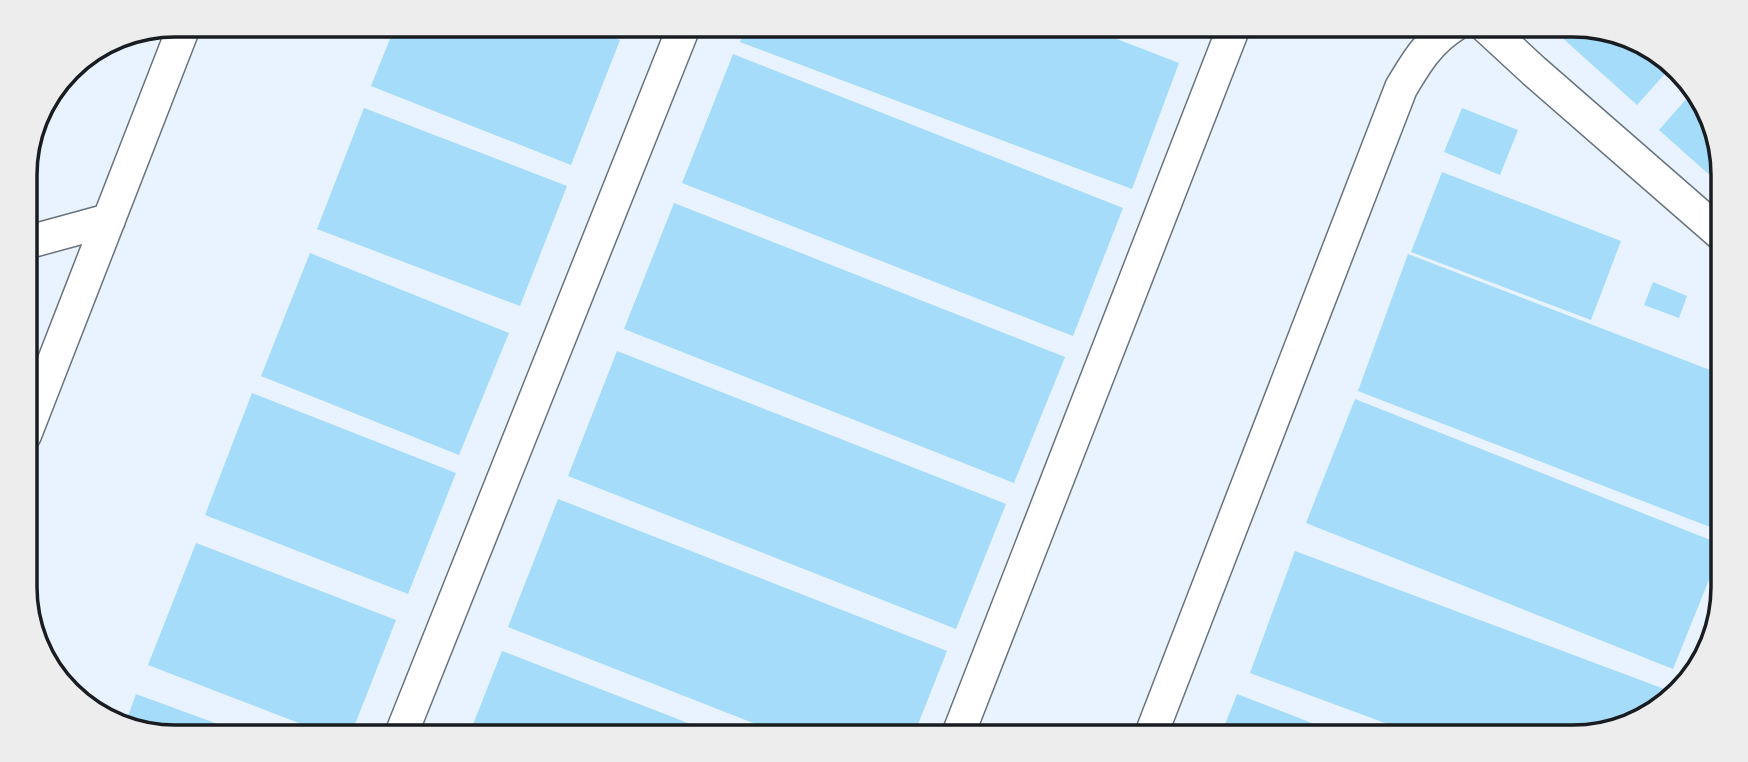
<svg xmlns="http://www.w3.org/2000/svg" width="1748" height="762" font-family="'Exo 2',sans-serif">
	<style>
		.building { fill: #a4dcfa }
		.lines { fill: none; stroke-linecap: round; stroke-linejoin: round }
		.minor-casing { stroke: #69737d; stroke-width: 35 }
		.minor { stroke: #fff; stroke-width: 32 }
		.rim { fill: none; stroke: #191d21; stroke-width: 3.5 }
	</style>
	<rect width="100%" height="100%" fill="#e8f3ff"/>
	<path class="building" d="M396,24H581L620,40L571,165L371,86Z
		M747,24H1078L1179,63L1132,189L740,42Z
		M1154,24H1195L1190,38Z
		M1547,24H1574L1631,36L1671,67L1637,105Z
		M733,54L1123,208L1073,336L682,183Z
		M1695,89L1722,154V186L1659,130Z
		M364,108L567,186L520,306L317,229Z
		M1462,108L1518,130L1500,175L1444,152Z
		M1442,172L1621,241L1591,320L1411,252Z
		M674,203L1065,357L1014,483L624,329Z
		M310,253L509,333L459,455L261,376Z
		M1408,254L1723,375V532L1358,391Z
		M1653,282L1687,296L1679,318L1644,305Z
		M617,351L1006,504L956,629L568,476Z
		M252,393L456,473L408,594L205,515Z
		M1355,399L1723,545L1673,669L1306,523Z
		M558,499L947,651L913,737H789L508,627Z
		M196,543L396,620L350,737H335L148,665Z
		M1295,551L1667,690L1660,709L1657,712L1583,737H1423L1250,673Z
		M502,651L724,737H468Z
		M136,694L253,737L174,738L124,727Z
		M1237,694L1348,737H1220Z"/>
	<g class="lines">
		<g class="minor-casing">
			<path id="minor" d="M1483,24L1534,71L1722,235
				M25,243L109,220
				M25,435L185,24
				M400,737L685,24
				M957,737L1235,24
				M1150,737L1401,88C1417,61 1429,41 1456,24"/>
		</g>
		<use href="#minor" class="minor"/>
	</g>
	<path d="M0 0H1748V762H0ZM175 37H1573A138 138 0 0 1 1711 175V587A138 138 0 0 1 1573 725H175A138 138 0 0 1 37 587V175A138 138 0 0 1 175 37Z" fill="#ededed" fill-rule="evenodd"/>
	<path class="rim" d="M175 37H1573A138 138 0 0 1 1711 175V587A138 138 0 0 1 1573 725H175A138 138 0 0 1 37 587V175A138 138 0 0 1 175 37Z"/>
</svg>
